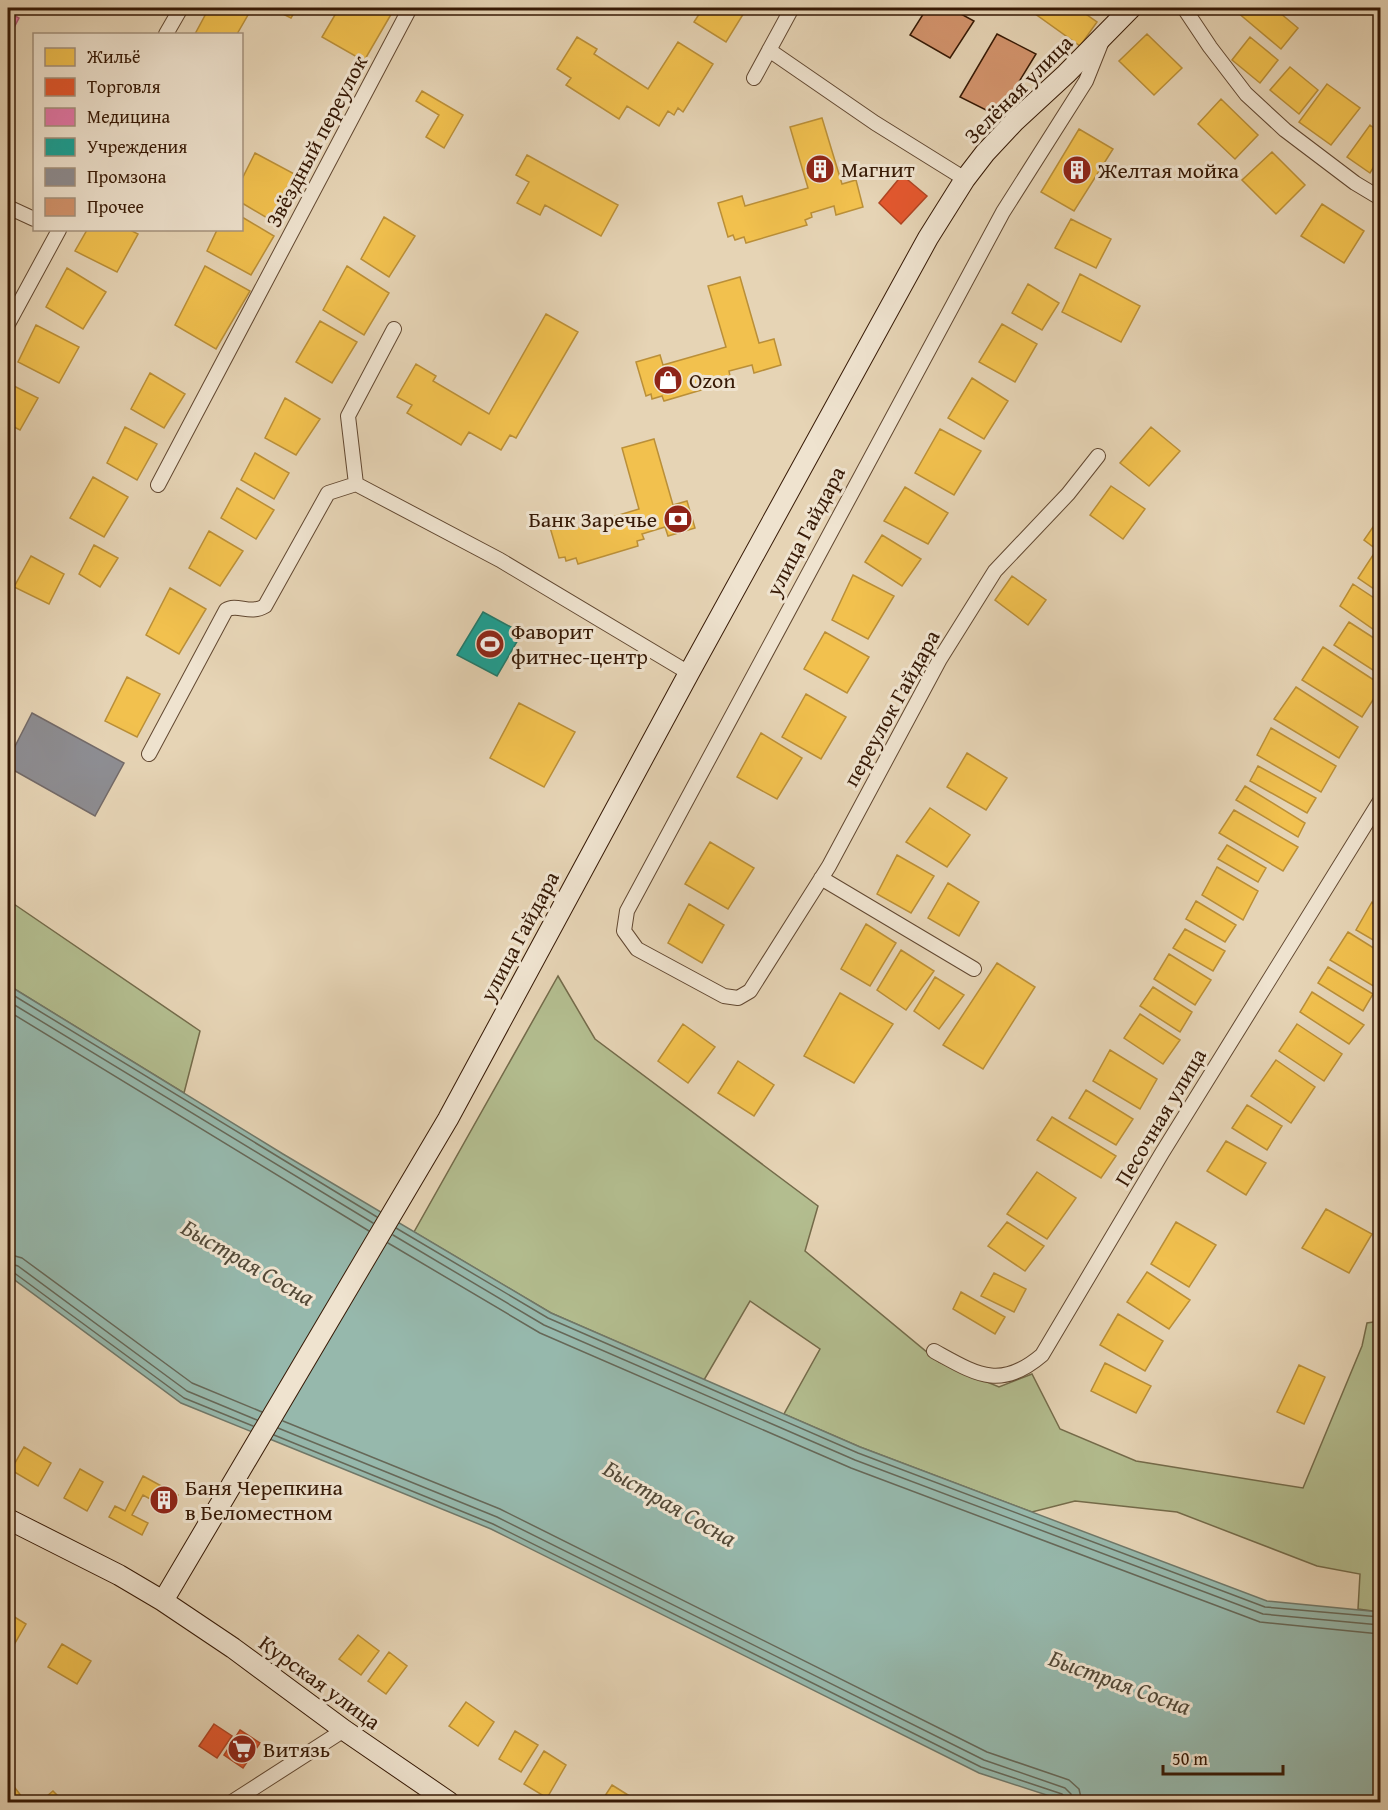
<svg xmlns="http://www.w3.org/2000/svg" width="1388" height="1810" font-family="'Gentium Book Plus',serif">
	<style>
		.green { fill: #b3bd8f; stroke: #746b4a; stroke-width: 1.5 }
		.water { fill: #96b8ac; stroke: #707869; stroke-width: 1.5 }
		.homes { fill: #f2c14e; stroke: #ba8f38; stroke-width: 1.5 }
		.shops { fill: #e4572e; stroke: #b04422; stroke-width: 1.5 }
		.health { fill: #e377a8; stroke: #af5b77; stroke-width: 1.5 }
		.public { fill: #17a398; stroke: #207a6c; stroke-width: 1.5 }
		.industry { fill: #8d8d92; stroke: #736a68; stroke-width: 1.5 }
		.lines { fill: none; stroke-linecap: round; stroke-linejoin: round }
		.shore { stroke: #666858; stroke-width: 1.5 }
		.building { fill: #d3946d; stroke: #361905; stroke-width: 1.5 }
		.street-casing { stroke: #624831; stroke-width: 16 }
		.secondary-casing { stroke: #361905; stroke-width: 22 }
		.street { stroke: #efe3cf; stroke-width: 14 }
		.secondary { stroke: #efe3cf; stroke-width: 20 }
		.labels { text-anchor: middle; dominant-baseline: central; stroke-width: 6; stroke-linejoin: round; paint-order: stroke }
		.street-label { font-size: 22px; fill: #361905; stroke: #efe3cf }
		.poi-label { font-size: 22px; fill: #361905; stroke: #efe3cf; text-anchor: start }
		.water-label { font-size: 24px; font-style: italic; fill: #534937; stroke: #efe3cf }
	</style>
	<rect width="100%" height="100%" fill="#e6d4b5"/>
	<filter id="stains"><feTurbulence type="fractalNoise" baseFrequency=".00333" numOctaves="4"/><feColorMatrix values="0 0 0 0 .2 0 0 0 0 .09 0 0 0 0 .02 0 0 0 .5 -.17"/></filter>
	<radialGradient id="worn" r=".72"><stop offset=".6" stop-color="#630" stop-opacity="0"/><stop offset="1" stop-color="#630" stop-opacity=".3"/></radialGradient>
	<path class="green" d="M8,900L200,1031L184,1093L8,985Z
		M558,976L595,1039L818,1206L805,1251L939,1362L999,1387L1032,1374L1060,1429L1136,1461L1303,1488L1362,1346L1367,1323L1380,1321V1612L1358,1609L1360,1574L1317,1566L1177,1512L1075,1501L1032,1512L860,1447L784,1414L820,1349L750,1301L704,1380L551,1313L414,1232Z"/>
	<path class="water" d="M8,985L283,1154L551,1313L860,1447L1267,1601L1380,1612V1802H1068L979,1773L491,1529L181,1403L8,1275Z"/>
	<path class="homes" d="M209,8H252L237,34H195Z
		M271,8H297L291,18Z
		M339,8H386L393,11L364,61L322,37Z
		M703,8H747L726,42L694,22Z
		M1038,8H1077L1097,22L1080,46L1034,13Z
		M1241,8H1274L1298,28L1281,49L1237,12Z
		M1147,34L1182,68L1154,95L1119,61Z
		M577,37L597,49L594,54L648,89L678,42L713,64L683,112L678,108L674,115L668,111L659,126L627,106L619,119L566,85L571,78L557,69Z
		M1250,37L1278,60L1260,83L1232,60Z
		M1290,67L1318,90L1299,114L1270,90Z
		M1327,84L1360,108L1331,145L1299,122Z
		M422,91L463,115L444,148L426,137L439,115L416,101Z
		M1221,99L1258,135L1235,159L1198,124Z
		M822,118L842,184L856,180L863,207L836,215L834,206L811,213L812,217L805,220L807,225L746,243L744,237L735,240L733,235L728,237L718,203L742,196L745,206L808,188L790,127Z
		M1370,125L1380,133V157L1370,173L1347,157Z
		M1079,129L1113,149L1074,211L1041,192Z
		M1272,152L1305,185L1276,214L1242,180Z
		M255,153L300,177L274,222L242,203V179Z
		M527,155L618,205L601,236L545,205L540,215L517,203L529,182L516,175Z
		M1322,204L1364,231L1344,263L1301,236Z
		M242,217L274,236L251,275L207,251L217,230H242Z
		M384,217L415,236L389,277L361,259Z
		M1071,219L1111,239L1096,268L1055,248Z
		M87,230H130L138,234L117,272L75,251Z
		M205,266L250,291L216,349L175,325Z
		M347,266L389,293L364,335L323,310Z
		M67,268L106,292L83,329L46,307Z
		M1080,274L1140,306L1121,342L1062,312Z
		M740,277L759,343L774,339L781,365L754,373L752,365L729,371L730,376L723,378L725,383L664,401L662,396L652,399L651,394L646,396L636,362L660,355L663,365L726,347L708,286Z
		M1028,284L1059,303L1042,330L1012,313Z
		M546,314L578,332L516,438L510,435L501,450L469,432L461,445L407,413L412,405L397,397L416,364L436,376L433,381L489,414Z
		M320,321L357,342L332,383L296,362Z
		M1002,324L1037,344L1015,382L979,362Z
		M36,325L79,347L59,383L18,362Z
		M150,373L185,394L164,428L131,409Z
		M972,378L1008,401L984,439L948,418Z
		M8,383L38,398L20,430L8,424Z
		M285,398L320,419L296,455L265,438Z
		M125,427L157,444L137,480L107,463Z
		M1151,427L1180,451L1149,486L1120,463Z
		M940,429L981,451L954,495L915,473Z
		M654,439L673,505L687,501L695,528L668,536L665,527L642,534L644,539L637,541L638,546L578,564L576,558L566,561L565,557L559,558L549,524L573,517L576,528L639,509L622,448Z
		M255,453L289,473L274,499L241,480Z
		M93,477L128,497L104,537L70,518Z
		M1111,486L1145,509L1123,539L1090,515Z
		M905,487L948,513L928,544L884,521Z
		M237,488L274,510L256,539L221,518Z
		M1380,517V552L1364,540Z
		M209,531L243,551L220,586L189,568Z
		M882,535L921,559L902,586L865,562Z
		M94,545L118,558L100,587L79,574Z
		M1373,555L1380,560V593L1358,578Z
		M31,556L64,574L49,604L14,587Z
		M853,575L894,596L868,639L832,620Z
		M1012,576L1046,600L1028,625L995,600Z
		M1353,584L1380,602V634L1340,606Z
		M170,588L206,609L179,654L146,635Z
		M1349,622L1380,642L1379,674L1334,645Z
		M825,632L869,657L847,693L804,669Z
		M1323,647L1380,684V689L1362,717L1302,680Z
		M127,677L160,694L137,737L105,721Z
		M1296,687L1358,727L1339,758L1274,719Z
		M806,694L846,717L821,759L782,737Z
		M519,703L575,732L544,787L490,758Z
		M1271,728L1336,766L1321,792L1257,755Z
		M761,733L802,758L777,799L737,777Z
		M967,753L1007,778L986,810L947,787Z
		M1258,766L1316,798L1307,813L1250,781Z
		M1245,786L1305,823L1298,837L1236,800Z
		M930,808L970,835L947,867L906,842Z
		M1234,810L1298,847L1283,871L1219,833Z
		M710,842L754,868L728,909L685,884Z
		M1227,845L1266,868L1258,882L1218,859Z
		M897,855L934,876L911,913L877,894Z
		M1217,867L1258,891L1243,920L1202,895Z
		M948,883L979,902L959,936L928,918Z
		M1196,901L1236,925L1225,942L1186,919Z
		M1372,902L1380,908V944L1356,930Z
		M689,904L724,925L702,963L668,943Z
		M866,924L896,943L870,986L841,969Z
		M1185,929L1225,951L1213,971L1173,948Z
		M1348,932L1380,952V990L1330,960Z
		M901,950L934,971L906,1010L877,990Z
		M1169,954L1211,980L1195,1005L1154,979Z
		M997,963L1035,987L983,1069L943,1045Z
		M1328,967L1373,994L1363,1011L1318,983Z
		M935,977L964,995L939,1029L914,1011Z
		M1153,987L1192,1012L1180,1032L1140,1006Z
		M1312,992L1364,1025L1349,1044L1300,1012Z
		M840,993L893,1024L854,1083L804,1056Z
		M1140,1014L1180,1040L1163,1064L1124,1038Z
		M683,1024L715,1047L688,1083L658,1061Z
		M1297,1024L1342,1054L1324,1081L1279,1051Z
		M1110,1050L1157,1079L1140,1109L1093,1081Z
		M1276,1060L1315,1087L1291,1123L1251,1096Z
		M738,1061L774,1085L754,1116L718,1093Z
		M1086,1090L1133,1119L1116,1145L1069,1118Z
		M1247,1105L1282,1126L1267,1150L1232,1128Z
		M1052,1117L1116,1156L1101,1178L1037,1140Z
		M1226,1141L1266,1163L1246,1195L1207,1171Z
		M1037,1172L1076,1198L1047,1239L1007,1214Z
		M1326,1209L1372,1234L1349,1273L1302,1248Z
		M1007,1222L1044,1246L1025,1271L988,1246Z
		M1176,1222L1216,1245L1189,1287L1151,1264Z
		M1147,1272L1190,1300L1169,1329L1127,1302Z
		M994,1273L1026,1289L1014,1312L981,1296Z
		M961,1292L1005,1317L995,1334L953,1309Z
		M1118,1314L1163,1341L1145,1371L1100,1345Z
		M1105,1363L1151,1386L1136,1413L1091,1391Z
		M1299,1365L1325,1377L1304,1424L1277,1412Z
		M24,1447L51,1463L38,1486L11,1470Z
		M80,1469L103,1482L87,1511L64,1498Z
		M143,1476L178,1495L170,1510L143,1495L132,1515L148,1523L142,1535L109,1517L115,1506L125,1511Z
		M8,1613L26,1624L11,1650L8,1648Z
		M358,1635L379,1651L361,1675L339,1659Z
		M62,1644L91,1661L77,1684L48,1667Z
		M389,1652L407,1666L386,1694L368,1681Z
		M466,1702L494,1722L478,1746L449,1726Z
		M515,1731L538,1745L521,1772L499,1759Z
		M544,1751L566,1765L547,1798L524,1784Z
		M8,1779L22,1797L16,1802H8Z
		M612,1785L636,1800L634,1802H601Z
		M53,1791L64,1802H40Z"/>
	<path class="shops" d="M902,175L927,196L901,224L879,203Z
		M214,1724L232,1736L217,1758L199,1746Z
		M240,1730L260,1743L243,1768L224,1755Z"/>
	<path class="health" d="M8,12L19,18L8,39Z"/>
	<path class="public" d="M483,612L522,633L497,676L457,655Z"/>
	<path class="industry" d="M32,713L124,763L95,816L8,767V760Z"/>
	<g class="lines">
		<path class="shore" d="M8,992L377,1217
			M8,1001L373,1223
			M8,1011L369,1231
			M396,1228L548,1318L858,1453L1265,1607L1380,1617
			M393,1235L544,1325L855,1460L1263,1614L1380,1625
			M388,1243L540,1333L851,1468L1260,1622L1380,1634
			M8,1254L22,1258L192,1383L262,1412
			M8,1263L18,1266L187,1391L257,1420
			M8,1271L13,1272L184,1398L253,1426
			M283,1421L500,1509L987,1752L1069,1780L1079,1789L1082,1802
			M278,1428L497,1517L984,1760L1065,1788L1071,1794L1073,1802
			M274,1435L493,1524L981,1767L1062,1794L1065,1798L1066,1802"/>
	</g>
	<path class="building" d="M927,8H950L974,21L950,58L910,35Z
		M997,34L1036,54L998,116L960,97Z"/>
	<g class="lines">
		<g class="street-casing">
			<path id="street" d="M1184,8L1210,47L1246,94L1285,130L1355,183L1380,198
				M166,34L181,8
				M769,50L875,123L965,179
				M754,78L792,8
				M8,207L34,219
				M8,324L59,230
				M1098,456L1068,494L995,571L940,659L829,866L750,991L738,998L724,996L637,949L624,931L627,911L1003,212L1086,81L1102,41
				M356,484L500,560L689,673
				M356,484L348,416L394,329
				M158,485L410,8
				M149,754L226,610C237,603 250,615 265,606L328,493L356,484
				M821,878L974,969
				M934,1351C976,1374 1000,1391 1042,1355L1162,1153L1380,801
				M232,1802L344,1730"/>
		</g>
		<g class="secondary-casing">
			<path id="secondary" d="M8,1519L119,1575L163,1601L233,1648L344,1730L449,1802
				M163,1601L448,1119L689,673L928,238L965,179L985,153L1014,122L1066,74L1131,8"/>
		</g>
		<use href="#street" class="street"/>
		<use href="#secondary" class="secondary"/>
	</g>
	<defs>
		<g id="building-disc" transform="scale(1.5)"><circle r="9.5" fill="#8f2418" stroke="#efe3cf"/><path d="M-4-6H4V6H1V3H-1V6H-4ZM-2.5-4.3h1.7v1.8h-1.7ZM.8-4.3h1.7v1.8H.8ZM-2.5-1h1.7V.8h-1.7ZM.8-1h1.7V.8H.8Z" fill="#fff"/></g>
		<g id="shop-disc" transform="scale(1.5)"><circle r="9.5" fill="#8f2418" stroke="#efe3cf"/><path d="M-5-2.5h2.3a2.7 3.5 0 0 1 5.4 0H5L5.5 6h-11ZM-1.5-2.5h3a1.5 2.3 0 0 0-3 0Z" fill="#fff"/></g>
		<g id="bank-disc" transform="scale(1.5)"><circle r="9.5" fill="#8f2418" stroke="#efe3cf"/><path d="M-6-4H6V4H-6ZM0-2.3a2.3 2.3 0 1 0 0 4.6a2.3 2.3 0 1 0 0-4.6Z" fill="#fff"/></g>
		<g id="stadium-disc" transform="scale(1.5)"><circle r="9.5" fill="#8f2418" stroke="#efe3cf"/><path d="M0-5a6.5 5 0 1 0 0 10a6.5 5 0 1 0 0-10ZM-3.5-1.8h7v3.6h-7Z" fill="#fff"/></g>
		<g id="supermarket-disc" transform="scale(1.5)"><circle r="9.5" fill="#8f2418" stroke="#efe3cf"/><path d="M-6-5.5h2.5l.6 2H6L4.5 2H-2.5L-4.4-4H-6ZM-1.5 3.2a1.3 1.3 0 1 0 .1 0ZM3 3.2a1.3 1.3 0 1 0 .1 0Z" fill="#fff"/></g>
	</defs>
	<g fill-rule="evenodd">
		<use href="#building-disc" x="820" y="169"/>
		<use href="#building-disc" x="1077" y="170"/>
		<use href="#shop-disc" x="668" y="380"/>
		<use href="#bank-disc" x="678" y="519"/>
		<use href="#stadium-disc" x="490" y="644"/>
		<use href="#building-disc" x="164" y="1500"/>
		<use href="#supermarket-disc" x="242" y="1749"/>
	</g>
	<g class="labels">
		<g class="street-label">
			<text transform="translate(1018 89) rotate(-45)">Зелёная улица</text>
			<text transform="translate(316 141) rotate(-62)">Звёздный переулок</text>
			<text transform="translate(805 531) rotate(-62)">улица Гайдара</text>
			<text transform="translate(891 708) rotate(-61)">переулок Гайдара</text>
			<text transform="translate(519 936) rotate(-62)">улица Гайдара</text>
			<text transform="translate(1160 1117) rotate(-59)">Песочная улица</text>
			<text transform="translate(320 1682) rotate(36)">Курская улица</text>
		</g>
		<g class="poi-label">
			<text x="841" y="169">Магнит</text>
			<text x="1098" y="170">Желтая мойка</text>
			<text x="689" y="380">Ozon</text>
			<text x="657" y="519" text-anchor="end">Банк Заречье</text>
			<text x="511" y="631">Фаворит<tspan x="511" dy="25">фитнес-центр</tspan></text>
			<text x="185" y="1487">Баня Черепкина<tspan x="185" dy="25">в Беломестном</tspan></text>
			<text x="263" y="1749">Витязь</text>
		</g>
		<g class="water-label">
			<text transform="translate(248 1262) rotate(30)">Быстрая Сосна</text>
			<text transform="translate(670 1503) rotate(30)">Быстрая Сосна</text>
			<text transform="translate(1120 1682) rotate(20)">Быстрая Сосна</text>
		</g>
	</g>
	<rect width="1388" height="1810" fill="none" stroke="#e6d4b5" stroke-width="30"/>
	<rect x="9" y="9" width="1370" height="1792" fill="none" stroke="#361905" stroke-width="3"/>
	<rect x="15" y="15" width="1358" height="1780" fill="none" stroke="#361905" stroke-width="1.5"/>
	<rect x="33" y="33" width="210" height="198" fill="#efe3cf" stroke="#a5927e" stroke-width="1.5"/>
	<rect x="45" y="48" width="30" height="18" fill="#f2c14e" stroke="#a5927e" stroke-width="1.5"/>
	<text x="87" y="63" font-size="18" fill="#361905">Жильё</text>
	<rect x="45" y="78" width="30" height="18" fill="#e4572e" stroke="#a5927e" stroke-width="1.5"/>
	<text x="87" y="93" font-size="18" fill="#361905">Торговля</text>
	<rect x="45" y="108" width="30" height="18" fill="#e377a8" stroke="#a5927e" stroke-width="1.5"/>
	<text x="87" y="123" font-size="18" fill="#361905">Медицина</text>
	<rect x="45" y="138" width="30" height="18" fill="#17a398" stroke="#a5927e" stroke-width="1.5"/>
	<text x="87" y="153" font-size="18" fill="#361905">Учреждения</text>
	<rect x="45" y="168" width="30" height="18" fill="#8d8d92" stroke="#a5927e" stroke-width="1.5"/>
	<text x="87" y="183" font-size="18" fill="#361905">Промзона</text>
	<rect x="45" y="198" width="30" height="18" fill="#d3946d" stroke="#a5927e" stroke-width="1.5"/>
	<text x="87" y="213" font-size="18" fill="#361905">Прочее</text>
	<path d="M1163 1765v9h120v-9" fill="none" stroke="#361905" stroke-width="3"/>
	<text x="1172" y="1765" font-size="18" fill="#361905" stroke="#efe3cf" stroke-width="4.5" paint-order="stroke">50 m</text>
	<rect width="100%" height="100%" filter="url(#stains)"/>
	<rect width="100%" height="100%" fill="url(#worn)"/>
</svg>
